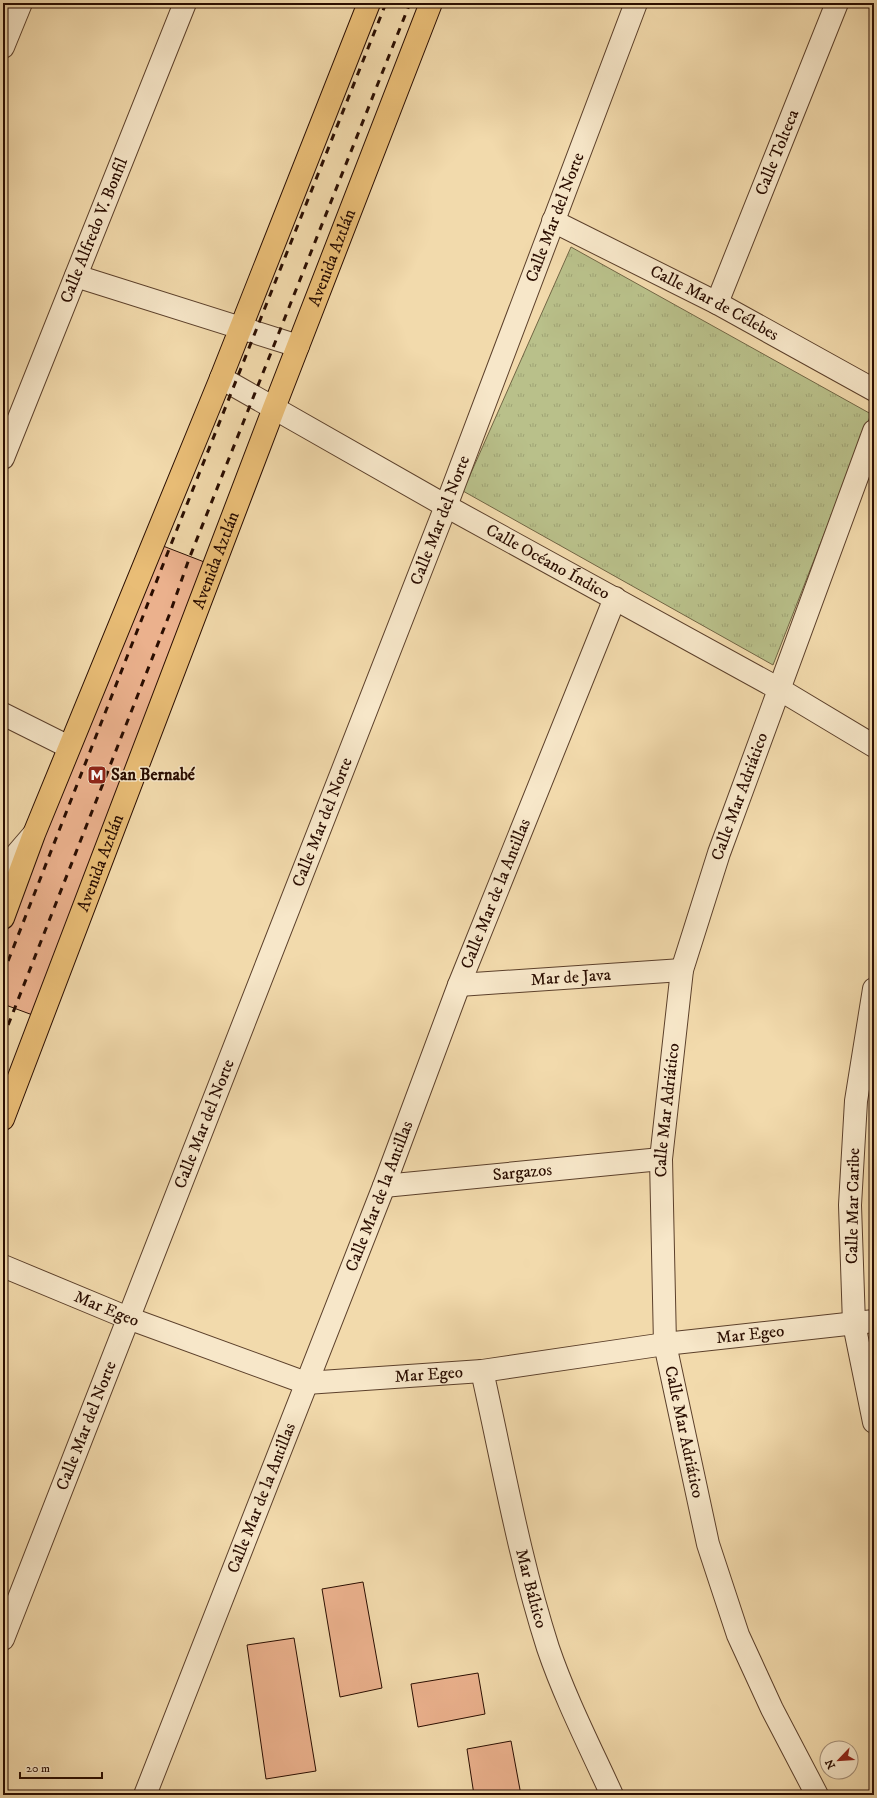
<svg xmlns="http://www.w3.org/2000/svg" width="877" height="1798" font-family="'IM FELL DW Pica',serif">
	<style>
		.park { fill: url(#park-tufts); stroke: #726645 }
		.building { fill: #ebb18d; stroke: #2a0d00 }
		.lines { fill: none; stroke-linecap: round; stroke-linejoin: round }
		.minor-casing { stroke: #5c402b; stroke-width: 24 }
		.major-casing { stroke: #2a0d00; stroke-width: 24 }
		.minor { stroke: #f7e7c9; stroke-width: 22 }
		.major { stroke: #e9bd76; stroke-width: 22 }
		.rail { stroke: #2a0d00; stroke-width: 3; stroke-dasharray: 7 7; stroke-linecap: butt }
		.labels { text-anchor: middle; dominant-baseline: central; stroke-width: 3; stroke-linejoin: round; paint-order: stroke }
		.street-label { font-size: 17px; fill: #2a0d00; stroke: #f7e7c9 }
		.poi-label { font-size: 17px; font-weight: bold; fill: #2a0d00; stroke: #f7e7c9; text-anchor: start }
	</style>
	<defs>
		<pattern id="park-tufts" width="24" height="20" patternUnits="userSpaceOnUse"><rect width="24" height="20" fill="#b9c08a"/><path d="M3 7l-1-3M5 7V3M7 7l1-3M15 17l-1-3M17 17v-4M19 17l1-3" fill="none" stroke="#9fa475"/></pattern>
	</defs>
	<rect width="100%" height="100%" fill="#f2daac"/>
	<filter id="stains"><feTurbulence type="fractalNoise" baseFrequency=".005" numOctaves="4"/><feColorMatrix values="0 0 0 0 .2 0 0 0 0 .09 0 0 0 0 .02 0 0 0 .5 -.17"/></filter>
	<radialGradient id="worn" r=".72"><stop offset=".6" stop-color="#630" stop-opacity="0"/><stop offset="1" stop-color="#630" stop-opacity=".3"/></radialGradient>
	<path class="park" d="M571,247L871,414L773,665L463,491Z"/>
	<path class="building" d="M145,539L212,565L38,1017L3,1004V906Z
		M363,1582L382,1688L340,1697L322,1589Z
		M294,1638L316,1771L266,1779L247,1645Z
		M478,1673L485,1714L418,1727L411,1684Z
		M511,1741L521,1795H474L467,1749Z"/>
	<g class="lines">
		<g class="minor-casing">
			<g id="minor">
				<path d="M3,47L21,3"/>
				<path id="s1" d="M553,221L717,303L874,390"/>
				<path d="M76,276L298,346"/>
				<path id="s2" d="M717,303L837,3"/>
				<path id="s3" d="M221,378L446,506L779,689L874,746"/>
				<path id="s4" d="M3,458L185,3"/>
				<path d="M3,714L69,747"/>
				<path d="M3,870L33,835"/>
				<path id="s5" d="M459,985L682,970"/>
				<path d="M874,989L856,1101L850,1205L854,1324L874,1422"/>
				<path id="s6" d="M384,1186L661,1159"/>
				<path id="s7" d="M3,1266L128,1318L306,1383L482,1371L665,1344L874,1321"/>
				<path id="s8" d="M482,1371C503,1464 519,1558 548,1648C565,1698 590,1747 612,1795"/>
				<path id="s9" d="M3,1639L446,506L636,3"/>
				<path id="s10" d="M145,1795L384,1186L459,985L615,598"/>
				<path id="s11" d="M817,1795L772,1709L738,1635L708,1544L665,1344L661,1159L682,970L719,853L874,431"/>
			</g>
		</g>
		<g class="major-casing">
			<g id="major">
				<path d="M3,918L34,834L221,378L369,3"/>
				<path id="s12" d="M3,1119L274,408L431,3"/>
			</g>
		</g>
		<use href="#minor" class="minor"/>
		<use href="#major" class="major"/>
		<path class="rail" d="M3,974L168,552L386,3
			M3,1038L170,613L189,559L410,3"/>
	</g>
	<defs>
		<g id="metro-square" transform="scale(1)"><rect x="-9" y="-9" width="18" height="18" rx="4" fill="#8f2418" stroke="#f7e7c9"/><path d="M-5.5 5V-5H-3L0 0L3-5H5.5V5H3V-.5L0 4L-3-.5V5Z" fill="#fff"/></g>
	</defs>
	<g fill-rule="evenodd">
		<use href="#metro-square" x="97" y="775"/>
	</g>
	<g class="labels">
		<g class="street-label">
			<text stroke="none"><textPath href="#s2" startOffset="162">Calle Tolteca</textPath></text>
			<text stroke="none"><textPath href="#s9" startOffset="1525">Calle Mar del Norte</textPath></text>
			<text stroke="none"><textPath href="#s4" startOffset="245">Calle Alfredo V. Bonfil</textPath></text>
			<text stroke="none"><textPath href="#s12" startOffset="922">Avenida Aztlán</textPath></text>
			<text stroke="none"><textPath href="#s1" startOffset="181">Calle Mar de Célebes</textPath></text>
			<text stroke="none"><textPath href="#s9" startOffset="1201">Calle Mar del Norte</textPath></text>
			<text stroke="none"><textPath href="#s12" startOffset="598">Avenida Aztlán</textPath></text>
			<text stroke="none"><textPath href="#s3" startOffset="375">Calle Océano Índico</textPath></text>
			<text stroke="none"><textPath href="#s11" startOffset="1037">Calle Mar Adriático</textPath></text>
			<text stroke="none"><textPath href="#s9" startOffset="877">Calle Mar del Norte</textPath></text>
			<text stroke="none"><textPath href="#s12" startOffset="274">Avenida Aztlán</textPath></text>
			<text stroke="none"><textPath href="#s10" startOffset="967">Calle Mar de la Antillas</textPath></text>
			<text stroke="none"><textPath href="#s5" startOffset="112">Mar de Java</textPath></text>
			<text stroke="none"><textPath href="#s11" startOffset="713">Calle Mar Adriático</textPath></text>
			<text stroke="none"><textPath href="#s9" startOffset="553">Calle Mar del Norte</textPath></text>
			<text stroke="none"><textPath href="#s6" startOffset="139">Sargazos</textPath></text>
			<text stroke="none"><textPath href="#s10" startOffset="643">Calle Mar de la Antillas</textPath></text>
			<text transform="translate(853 1206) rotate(-89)">Calle Mar Caribe</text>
			<text stroke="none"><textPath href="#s7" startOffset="112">Mar Egeo</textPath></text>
			<text stroke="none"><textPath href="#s7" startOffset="772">Mar Egeo</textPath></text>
			<text stroke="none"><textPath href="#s7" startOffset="448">Mar Egeo</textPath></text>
			<text stroke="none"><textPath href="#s9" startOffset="229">Calle Mar del Norte</textPath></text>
			<text transform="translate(684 1432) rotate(78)">Calle Mar Adriático</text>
			<text stroke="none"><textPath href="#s10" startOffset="319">Calle Mar de la Antillas</textPath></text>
			<text stroke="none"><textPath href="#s8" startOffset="223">Mar Báltico</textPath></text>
		</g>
		<g class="poi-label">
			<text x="111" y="775">San Bernabé</text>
		</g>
	</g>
	<rect width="877" height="1798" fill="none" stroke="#f2daac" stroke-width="16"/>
	<rect x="4" y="4" width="869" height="1790" fill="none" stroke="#2a0d00" stroke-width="2"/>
	<rect x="8" y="8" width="861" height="1782" fill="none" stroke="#2a0d00"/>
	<g transform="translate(839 1760) rotate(245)"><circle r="19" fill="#f7e7c9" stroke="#a59079"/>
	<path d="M0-3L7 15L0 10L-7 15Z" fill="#8f2418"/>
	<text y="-6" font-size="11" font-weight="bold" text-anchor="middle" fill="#2a0d00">N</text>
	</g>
	<path d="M20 1772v6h82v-6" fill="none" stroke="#2a0d00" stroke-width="2"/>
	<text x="26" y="1772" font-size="12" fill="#2a0d00" stroke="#f7e7c9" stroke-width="3" paint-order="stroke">20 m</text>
	<rect width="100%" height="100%" filter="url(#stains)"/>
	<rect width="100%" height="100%" fill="url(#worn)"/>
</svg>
